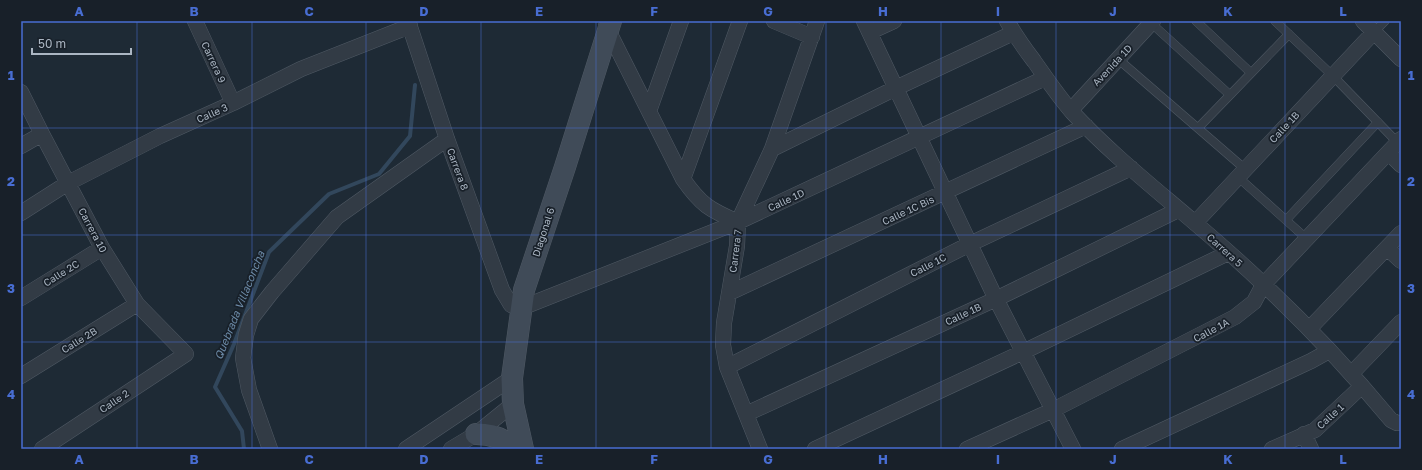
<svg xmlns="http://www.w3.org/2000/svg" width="1422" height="470" font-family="'Golos Text',sans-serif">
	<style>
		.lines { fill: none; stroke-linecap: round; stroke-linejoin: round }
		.stream { stroke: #32475c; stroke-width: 4 }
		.lane-casing { stroke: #4f5964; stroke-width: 9 }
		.street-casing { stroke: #4f5964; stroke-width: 16 }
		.secondary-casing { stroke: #4f5964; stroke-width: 22 }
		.lane { stroke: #323b45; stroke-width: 8 }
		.street { stroke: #323b45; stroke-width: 15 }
		.secondary { stroke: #404b58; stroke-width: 21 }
		.grid { fill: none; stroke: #486dd2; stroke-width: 1; stroke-opacity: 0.55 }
		.labels { text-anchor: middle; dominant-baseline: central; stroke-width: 3.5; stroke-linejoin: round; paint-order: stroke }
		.street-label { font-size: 10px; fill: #abb6c3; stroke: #182029 }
		.water-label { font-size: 11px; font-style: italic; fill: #6c8aa7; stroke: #182029 }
		.neatline { fill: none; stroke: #486dd2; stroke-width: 1.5 }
		.grid-label { font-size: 13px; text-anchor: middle; font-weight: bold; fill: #486dd2 }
	</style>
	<rect width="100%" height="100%" fill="#1e2a35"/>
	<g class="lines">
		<path class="stream" d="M244,449L242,431L215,387L234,344L269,252L329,194L379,174L410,136L415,85"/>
		<g class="lane-casing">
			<path id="lane" d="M1196,21L1251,73
				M1275,21L1333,76L1398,143
				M1151,23L1230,95L1198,128
				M1374,32L1385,21
				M1118,59L1245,169
				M1230,95L1289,34
				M1238,177L1307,239
				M1286,220L1378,122"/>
		</g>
		<g class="street-casing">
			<path id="street" d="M195,21L233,103
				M408,21L447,139L502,290L511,305L521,308L738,222L1045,78
				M774,21L812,37
				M864,21L996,299L1073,449
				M1007,21C1015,35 1024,48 1034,61C1046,78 1058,96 1072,112C1109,152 1153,187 1195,223C1266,283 1332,349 1391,420L1397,423H1401
				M1363,21L1401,59
				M606,26L683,179C701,205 710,210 738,222
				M870,32L894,21
				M21,92L42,134L102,248L137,304L186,354L42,449
				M1071,110L1153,21
				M649,111L681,21
				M21,146L42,134
				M772,149L896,88L1013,33
				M1389,153L1401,165
				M683,179L740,21
				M21,213L68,183L160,136L233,103L301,69L410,26
				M1195,223L1374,32
				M1387,248L1401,261
				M729,293L1086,126
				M21,298L102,248
				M1309,329L1401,233
				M727,367L970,244L1131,168
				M1351,374L1401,322
				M21,376L137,304
				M746,414L996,299L1178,210
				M1304,434L1311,449
				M270,449L249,390L243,358L246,335L251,319L272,292L337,217L447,139
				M406,449L512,378
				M451,449L476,434L513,404
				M760,449L727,367L723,345L724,323L737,246L738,222L772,149L817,21
				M815,449L1023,352L1228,253
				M967,449L1053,410L1235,317L1254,302L1263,285L1401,139
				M1122,449L1311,361L1329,351
				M1272,449L1315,430L1361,387"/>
		</g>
		<g class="secondary-casing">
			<path id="secondary" d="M476,434C491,434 504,438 515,449
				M523,449L513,404L512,378L524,290L565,167L611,21"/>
		</g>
		<use href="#lane" class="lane"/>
		<use href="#street" class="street"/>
		<use href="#secondary" class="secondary"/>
	</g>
	<path class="grid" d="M137,21V449M252,21V449M366,21V449M481,21V449M596,21V449M711,21V449M826,21V449M941,21V449M1056,21V449M1170,21V449M1285,21V449M21,128H1401M21,235H1401M21,342H1401"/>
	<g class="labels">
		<g class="street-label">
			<text transform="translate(214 62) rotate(65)">Carrera 9</text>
			<text transform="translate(1112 65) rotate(-47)">Avenida 1D</text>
			<text transform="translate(212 113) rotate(-24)">Calle 3</text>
			<text transform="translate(1284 127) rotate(-47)">Calle 1B</text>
			<text transform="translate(458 169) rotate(70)">Carrera 8</text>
			<text transform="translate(786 200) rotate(-25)">Calle 1D</text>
			<text transform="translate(908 210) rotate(-25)">Calle 1C Bis</text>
			<text transform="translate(93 230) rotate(62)">Carrera 10</text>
			<text transform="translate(543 232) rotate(-72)">Diagonal 6</text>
			<text transform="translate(1225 250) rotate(42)">Carrera 5</text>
			<text transform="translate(735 251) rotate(-83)">Carrera 7</text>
			<text transform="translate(928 265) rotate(-27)">Calle 1C</text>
			<text transform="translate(61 273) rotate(-32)">Calle 2C</text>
			<text transform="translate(963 314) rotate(-25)">Calle 1B</text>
			<text transform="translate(1211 330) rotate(-28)">Calle 1A</text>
			<text transform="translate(79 340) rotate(-32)">Calle 2B</text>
			<text transform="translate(114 401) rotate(-34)">Calle 2</text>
			<text transform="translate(1330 416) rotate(-42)">Calle 1</text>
		</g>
		<g class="water-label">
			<text transform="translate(239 305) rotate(-68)">Quebrada Villaconcha</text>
		</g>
	</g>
	<rect width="1422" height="470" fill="none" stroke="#182029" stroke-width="44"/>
	<path d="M32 48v6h99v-6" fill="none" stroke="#abb6c3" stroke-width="2"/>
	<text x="38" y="48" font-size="12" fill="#abb6c3" stroke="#182029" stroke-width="3" paint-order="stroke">50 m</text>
	<rect x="22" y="22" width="1378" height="426" class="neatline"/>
	<g class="grid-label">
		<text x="79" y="16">A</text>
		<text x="194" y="16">B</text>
		<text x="309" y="16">C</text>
		<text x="424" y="16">D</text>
		<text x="539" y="16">E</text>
		<text x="654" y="16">F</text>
		<text x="768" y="16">G</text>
		<text x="883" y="16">H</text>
		<text x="998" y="16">I</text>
		<text x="1113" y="16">J</text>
		<text x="1228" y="16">K</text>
		<text x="1343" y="16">L</text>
		<text x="11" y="80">1</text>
		<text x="1411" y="80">1</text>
		<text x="11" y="186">2</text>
		<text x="1411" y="186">2</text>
		<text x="11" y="293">3</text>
		<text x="1411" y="293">3</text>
		<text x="11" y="399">4</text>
		<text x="1411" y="399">4</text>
		<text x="79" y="464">A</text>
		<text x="194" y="464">B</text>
		<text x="309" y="464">C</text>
		<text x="424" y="464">D</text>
		<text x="539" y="464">E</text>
		<text x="654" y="464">F</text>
		<text x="768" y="464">G</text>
		<text x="883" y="464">H</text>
		<text x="998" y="464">I</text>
		<text x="1113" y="464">J</text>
		<text x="1228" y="464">K</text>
		<text x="1343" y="464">L</text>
	</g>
</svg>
